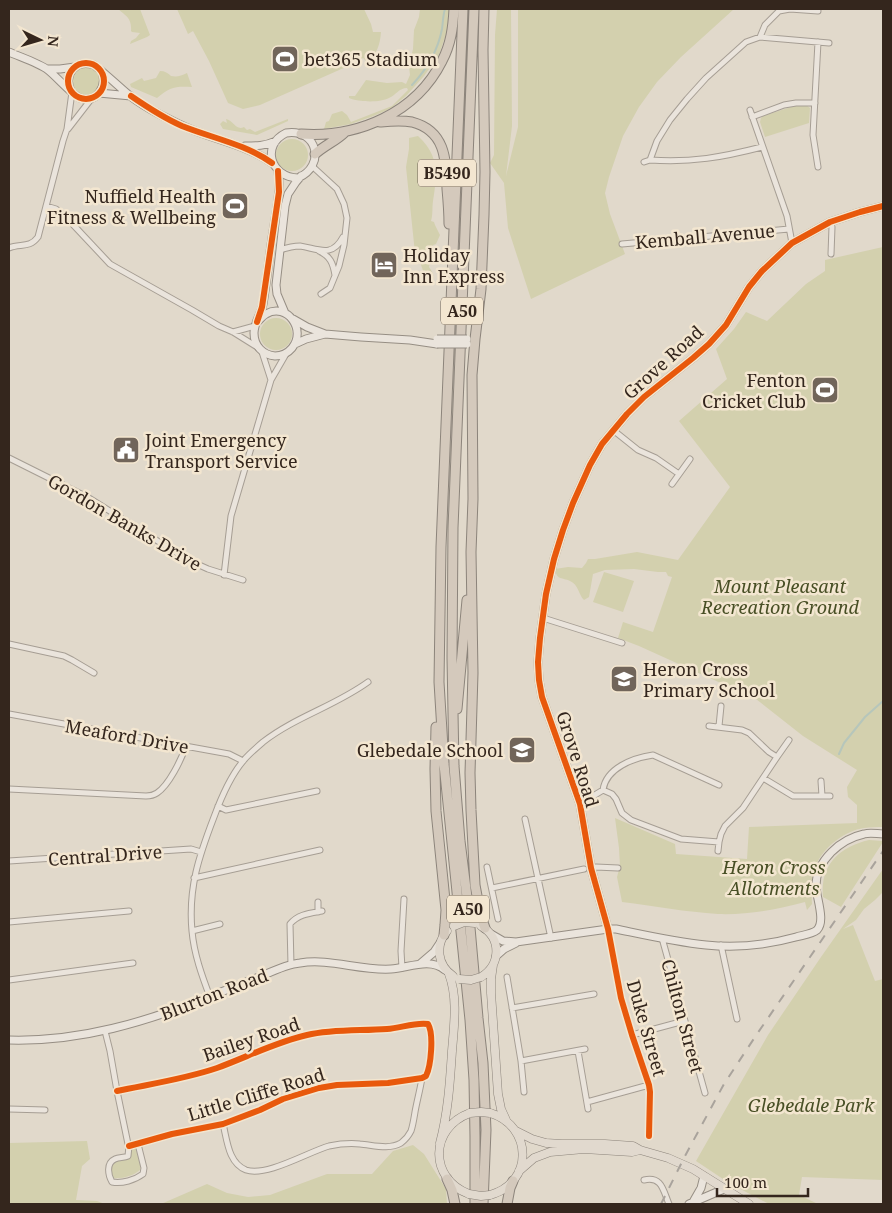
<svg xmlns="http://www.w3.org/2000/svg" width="892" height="1213" font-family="'Noto Serif',serif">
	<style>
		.green { fill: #d3d0ae }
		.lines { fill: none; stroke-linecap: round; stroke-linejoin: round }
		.stream { stroke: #b6c6bb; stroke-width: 2 }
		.street-casing { stroke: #a69e94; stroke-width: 7 }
		.secondary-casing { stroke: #968e84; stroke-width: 9 }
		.primary-casing { stroke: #8c847b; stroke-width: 9 }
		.highway-casing { stroke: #8c847b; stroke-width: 11 }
		.street { stroke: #eae4dc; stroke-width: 5 }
		.secondary { stroke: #eae4dc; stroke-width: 7 }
		.primary { stroke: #e1d9ce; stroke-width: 8 }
		.highway { stroke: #d4c9bc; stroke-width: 9 }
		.rail { stroke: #a9a39c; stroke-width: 2; stroke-dasharray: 9 9; stroke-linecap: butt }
		.secondary-bridge-casing { stroke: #968e84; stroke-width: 9; stroke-linecap: butt }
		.primary-bridge-casing { stroke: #8c847b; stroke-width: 9; stroke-linecap: butt }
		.secondary-bridge { stroke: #eae4dc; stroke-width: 7 }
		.primary-bridge { stroke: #e1d9ce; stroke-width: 8 }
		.cycleway-casing { stroke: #f3e6d0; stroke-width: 9 }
		.cycleway { stroke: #e8590c; stroke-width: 6 }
		.labels { text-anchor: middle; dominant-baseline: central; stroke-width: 5; stroke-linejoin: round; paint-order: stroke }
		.shield { fill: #f3e6d0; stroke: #6d6053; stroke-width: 1 }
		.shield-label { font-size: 16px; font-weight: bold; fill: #34261d }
		.poi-label { font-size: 18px; fill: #34261d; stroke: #f3e6d0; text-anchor: start }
		.street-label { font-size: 18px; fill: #34261d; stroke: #f3e6d0 }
		.park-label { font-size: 18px; font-style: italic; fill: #484f25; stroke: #f3e6d0 }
	</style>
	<rect width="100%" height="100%" fill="#e1d9cb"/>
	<path class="green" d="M118,9H140L150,35L147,37L130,44L131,41L136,38L140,33L132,32L131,31C132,18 126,16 118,9Z
		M177,9H364L371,24L373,32H381C380,45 377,53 368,63L363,58L355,63L260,105L243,109L228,103L209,61L193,31L188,34Z
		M420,9H450L448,28L439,55L424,76L406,96L390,109L371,117L351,124L324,129L326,122L329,121L332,114L342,111L347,115L351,122L392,106L408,90L407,88C399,88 396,95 389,98C380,103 358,102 349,98V96H355L366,80L387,83L402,82L406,84L410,75L409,66L413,49L414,30L419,17Z
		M497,9H511L512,126L506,176L518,127V9H734L681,57L657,82L639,107L623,136L609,177L605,193L610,214L625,254L531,299L508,228L504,183L490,163L494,155L495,35Z
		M73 81a14 14 0 1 1 28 0a14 14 0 1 1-28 0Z
		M160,71C165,71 168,73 171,76C177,77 181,76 187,73L192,87C175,86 170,87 157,98L131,87L130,84L142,78L144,81L156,78Z
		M806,105L810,108L809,123L765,137L760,122L761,118L763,116L794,106Z
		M226,119C234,121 236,131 244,127L247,130L250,129L255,132L288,119V121L257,135L223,129L220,124L223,121L227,123Z
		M418,136C440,156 437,175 433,201C432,208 433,215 431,221L434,222L435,225L440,235L436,244L433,245L428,259L430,262L429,267C433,273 435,276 432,283C423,274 420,265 419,253H415L406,167L409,149V138Z
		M276 155a16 16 0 1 1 32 0a16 16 0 1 1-32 0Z
		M883,247V827C877,827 870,827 864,828C845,831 827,845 818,861C811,874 811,890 812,904L807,910L805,902C776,910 747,915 718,914C686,912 654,906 622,902L617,877L620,866L619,848L615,818L675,844L676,854L747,859L749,827L857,823V805L848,797L847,787L857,770L803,736L756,699L639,646L618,638L623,622L653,632L672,577L668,576L666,572H658L634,569L605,570L593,574L589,597L584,600C578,594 579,585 570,581C562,577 557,581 555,569L568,567L582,568L586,563L588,559H595L637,552L678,560L730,487L679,421L727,379L716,349L734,329L746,312L767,321L806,284L825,271V260Z
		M260 334a16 16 0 1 1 32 0a16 16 0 1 1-32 0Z
		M604,572L634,581L623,612L593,602Z
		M869,840L883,841V842L841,907L823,897C820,865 839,847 869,840Z
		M883,869V892L875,900L864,909L856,920L843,929L853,925L875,981L883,979V1180L802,1177L799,1195L818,1204H769L729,1183L696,1161L768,1035L821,957Z
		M87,1141L90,1159L82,1166L76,1200L97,1201L105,1204H9V1143Z
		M413,1145L424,1154L446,1189L447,1204H161L207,1184L227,1193L248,1197L270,1195L327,1174H372L393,1151Z
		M135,1146L141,1167L140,1170C133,1176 122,1179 113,1178L111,1171L113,1161L129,1156L131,1152V1147Z"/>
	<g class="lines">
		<path class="stream" d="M412,85C427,69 438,50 442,29C443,22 443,15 445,9
			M839,754L844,743L865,717L883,701"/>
		<g class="street-casing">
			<path id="street" d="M760,37L765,25L779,11L790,9L818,11
				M750,110L787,216L792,243
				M752,117L784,105L796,103H815
				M68,129L92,98
				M650,160C691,163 723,157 762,147
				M644,162L650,160L657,141L670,120L687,99L706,78L746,42L760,37L829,43
				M312,166L337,189L344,204L347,218L344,245L339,266L330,288L321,294
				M818,167L813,135L818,42
				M46,206L56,209L64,215L110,264L192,310L219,326L233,332L257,347
				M830,222L832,227L831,254
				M622,244L789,229
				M9,248C20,243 29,249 38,237L63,141L67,129L72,92
				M280,250C286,248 293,246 300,246C319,249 332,258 343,237
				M319,251C330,256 333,263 335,275
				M233,332L255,326
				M262,352L271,380
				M613,430L638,450L656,458L679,474
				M9,458L89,498L188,560L208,569L243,580
				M672,484L690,459
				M224,575L231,516L271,380L286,354
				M543,618L622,643
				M9,644L64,656L72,660L94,673
				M9,714L229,754L243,761
				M709,726L742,730L749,733L769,752L777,757
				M719,726L721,706
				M763,778L793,796H830
				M821,781L822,796
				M9,789L146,796C150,796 154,795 157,793C169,785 181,760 186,746
				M603,790L612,794L616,799L622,813L631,820L681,839L719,842L721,834L725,826L743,808L777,757L789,740
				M580,804L603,790C606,768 633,758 653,755L719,785
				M218,806L226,810L317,791
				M525,819L551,938
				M718,851L719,842
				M9,861L191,849L201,852
				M487,867L498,919
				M591,868L596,867L618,868
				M194,878L320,850
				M492,888L584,869
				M318,902V912
				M9,922L129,911
				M608,929L621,998L632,1035L649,1085L650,1092L649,1136
				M192,931L220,924
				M662,938L705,1093
				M721,945L737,1019
				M291,965L290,924C298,914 311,913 322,911
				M402,968L401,951L404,899
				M507,977L521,1061L524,1092
				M9,980L133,963
				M210,997C202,976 194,954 192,931C188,888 199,856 214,817C221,798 230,776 244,760C249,754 256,748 263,742C295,717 335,706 368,682
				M512,1008L594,994
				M105,1031L110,1051L117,1091L128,1144L129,1146L128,1156C124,1158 119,1157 115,1159C106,1163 108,1175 112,1182C122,1184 135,1180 143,1174L144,1168L138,1144
				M632,1035L684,1021
				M578,1051L588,1109
				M521,1061L585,1049
				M117,1091C150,1084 185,1079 217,1068C247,1057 276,1042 307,1035C333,1029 360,1031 387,1029C401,1028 415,1022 428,1024C434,1034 431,1066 426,1076L422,1078L388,1083L337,1085L319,1088L283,1099L260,1110L223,1124L172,1134L129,1146
				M587,1102L649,1085
				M9,1109L45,1110
				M223,1124C227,1139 228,1163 246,1170C267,1177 308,1152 329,1146C339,1144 350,1143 360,1144C373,1145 389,1150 401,1143C405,1140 409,1135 411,1131C413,1125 414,1118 415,1112C417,1101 420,1090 422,1078
				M644,1180C662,1176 663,1190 669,1204"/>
		</g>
		<g class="secondary-casing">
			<path id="secondary" d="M9,52C20,57 39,63 48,70C56,76 72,95 80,98C97,104 107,86 102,72
				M47,69H60L75,67
				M71,91C63,74 76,59 94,65C106,74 117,85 129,95C144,107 162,116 179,124C209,139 244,143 272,163
				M99,93L131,96
				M286,133C318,128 326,166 298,178C270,177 261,145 286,133Z
				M245,146C256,146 265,146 276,141
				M285,313L277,294L276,285L280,250L285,206L288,194L296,182L301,176
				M293,319L307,327L325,334L361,337L410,340L437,344
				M257,322C260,320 262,316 266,314C287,302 307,330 292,348C287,354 282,356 275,356C263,355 254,346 254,333C254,323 261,314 263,304C267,280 269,256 273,232C276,211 281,192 278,171
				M295,344L306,339L325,334
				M608,929L591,868L580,804L542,697L539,680L538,662L540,638L546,594L554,559L563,530L573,503L590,465L602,444L627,414L644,397L693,358L709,344L726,325L749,287L762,271L792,243L830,222L860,212L883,206
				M491,934L503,941L516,942L608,929H616C645,935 675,942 706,945C735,948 767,945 796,937C803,935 812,934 817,930C826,921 816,897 816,886C816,860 841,839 864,834C871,832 877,834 883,834
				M496,956L504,949L516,943
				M420,964L434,952L440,943
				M9,1040C80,1042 146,1022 211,996C229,989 246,982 264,975C275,970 288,964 300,963C330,958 360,971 391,969C408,968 430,957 445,970
				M693,1202L701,1188L704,1176
				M689,1204L724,1189"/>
		</g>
		<g class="primary-casing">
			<path id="primary" d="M447,931C435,945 437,965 453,976
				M493,965L491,979V993L498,1094L501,1109L506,1120
				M481,977C501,965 502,938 481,926
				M516,1131L532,1139L546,1143L562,1144H605L633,1146L640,1150L668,1158L693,1169L749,1204
				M440,1143C448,1113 450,1082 452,1051C454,1026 458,998 449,974
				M519,1171L534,1158L550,1152L584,1149L632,1152L640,1150
				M469,1194C429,1179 429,1128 470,1113
				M490,1195C534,1183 533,1126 490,1113"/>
		</g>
		<g class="highway-casing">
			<path id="highway" d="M463,9L441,547L439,682L444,764L470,1020L474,1080L475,1137V1204
				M474,9L453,528L452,658L454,766L460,841L468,905L478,1018L483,1063L486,1130L483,1204
				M484,9L483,50L485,172L484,215L481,289L475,339L472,375L473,499L471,552L473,673L470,773L471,810L475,885L481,917L485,928
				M380,122C391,121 401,120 412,122C446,131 446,160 447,189C448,200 449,212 449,224
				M301,134C358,138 416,113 442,61C451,44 453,27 454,9
				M315,154C325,145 336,141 345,132
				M457,709L467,600
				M436,727L435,769L436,811L446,910L445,925L444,935
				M447,1179L452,1190L455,1204
				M507,1204L510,1188L513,1181"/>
		</g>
		<use href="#street" class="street"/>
		<use href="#secondary" class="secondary"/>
		<use href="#primary" class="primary"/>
		<use href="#highway" class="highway"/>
		<path class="rail" d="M661,1204L685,1156L724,1084L757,1034L883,851"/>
		<g class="secondary-bridge-casing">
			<path id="secondary-bridge" d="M437,339H467
				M437,344H467"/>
		</g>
		<g class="primary-bridge-casing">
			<path id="primary-bridge" d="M454,926L464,922L475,923
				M459,979L471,980L481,977
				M470,1113L481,1112L490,1113
				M469,1194L481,1196L490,1195"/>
		</g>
		<use href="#secondary-bridge" class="secondary-bridge"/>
		<use href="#primary-bridge" class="primary-bridge"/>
		<g class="cycleway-casing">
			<path id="cycleway" d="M68 81a18 18 0 1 1 36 0a18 18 0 1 1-36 0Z
				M131,96C147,107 164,118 182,126C212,138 245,144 272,163
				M257,322L262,307L279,192L278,171
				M117,1091C150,1084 185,1079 217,1068C247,1057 276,1042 307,1035C333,1029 360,1031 387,1029C401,1028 415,1022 428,1024C434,1034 431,1066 426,1076L422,1078L388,1083L337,1085L319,1088L283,1099L260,1110L223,1124L172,1134L129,1146
				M649,1136L650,1092L649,1085L632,1035L621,998L608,929L591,868L580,804L542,697L539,680L538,662L540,638L546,594L554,559L563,530L573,503L590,465L602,444L627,414L644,397L693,358L709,344L726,325L749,287L762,271L792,243L830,222L860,212L883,206"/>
		</g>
		<use href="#cycleway" class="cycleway"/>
	</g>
	<defs>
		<g id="stadium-square" transform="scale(1.4375)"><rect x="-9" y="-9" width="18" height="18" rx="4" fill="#71655a" stroke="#f3e6d0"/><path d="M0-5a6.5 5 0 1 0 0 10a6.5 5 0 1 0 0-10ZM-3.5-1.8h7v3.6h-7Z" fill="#fff"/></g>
		<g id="hotel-square" transform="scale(1.4375)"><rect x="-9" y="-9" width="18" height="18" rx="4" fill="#71655a" stroke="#f3e6d0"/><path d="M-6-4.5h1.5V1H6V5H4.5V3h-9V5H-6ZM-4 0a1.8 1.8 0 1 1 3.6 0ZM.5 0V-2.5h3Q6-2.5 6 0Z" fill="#fff"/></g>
		<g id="civic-square" transform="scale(1.4375)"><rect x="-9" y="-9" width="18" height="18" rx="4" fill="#71655a" stroke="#f3e6d0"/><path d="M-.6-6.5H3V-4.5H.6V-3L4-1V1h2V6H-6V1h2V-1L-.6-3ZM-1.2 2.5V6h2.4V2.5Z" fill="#fff"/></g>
		<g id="school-square" transform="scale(1.4375)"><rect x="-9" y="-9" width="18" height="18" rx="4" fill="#71655a" stroke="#f3e6d0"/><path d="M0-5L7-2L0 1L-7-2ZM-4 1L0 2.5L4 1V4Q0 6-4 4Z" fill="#fff"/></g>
	</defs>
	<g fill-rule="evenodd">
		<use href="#stadium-square" x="285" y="59"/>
		<use href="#stadium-square" x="235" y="206"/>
		<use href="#hotel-square" x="384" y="265"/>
		<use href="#stadium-square" x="825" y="390"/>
		<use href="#civic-square" x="126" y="450"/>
		<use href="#school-square" x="624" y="679"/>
		<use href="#school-square" x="522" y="750"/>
	</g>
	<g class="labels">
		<g class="shield">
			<rect x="418" y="159.5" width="58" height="27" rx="4"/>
			<rect x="441" y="297.5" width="42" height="27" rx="4"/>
			<rect x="447" y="895.5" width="42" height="27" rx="4"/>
		</g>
		<g class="shield-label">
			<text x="447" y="173">B5490</text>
			<text x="462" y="311">A50</text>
			<text x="468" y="909">A50</text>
		</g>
		<g class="poi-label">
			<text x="304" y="59">bet365 Stadium</text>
			<text x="216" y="196" text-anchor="end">Nuffield Health<tspan x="216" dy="21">Fitness &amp; Wellbeing</tspan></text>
			<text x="403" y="255">Holiday<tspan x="403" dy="21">Inn Express</tspan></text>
			<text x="806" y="380" text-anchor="end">Fenton<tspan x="806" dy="21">Cricket Club</tspan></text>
			<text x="145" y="440">Joint Emergency<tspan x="145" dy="21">Transport Service</tspan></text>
			<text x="643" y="669">Heron Cross<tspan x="643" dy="21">Primary School</tspan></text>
			<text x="503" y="750" text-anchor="end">Glebedale School</text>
		</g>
		<g class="street-label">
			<text transform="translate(705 236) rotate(-5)">Kemball Avenue</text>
			<text transform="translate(663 362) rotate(-42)">Grove Road</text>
			<text transform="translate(125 522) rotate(30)">Gordon Banks Drive</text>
			<text transform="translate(127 736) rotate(10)">Meaford Drive</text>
			<text transform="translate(578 759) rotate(72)">Grove Road</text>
			<text transform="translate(105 855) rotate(-4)">Central Drive</text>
			<text transform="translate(214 994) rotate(-21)">Blurton Road</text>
			<text transform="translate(683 1016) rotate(75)">Chilton Street</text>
			<text transform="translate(647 1028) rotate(74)">Duke Street</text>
			<text transform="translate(251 1039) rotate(-19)">Bailey Road</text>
			<text transform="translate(256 1094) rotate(-17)">Little Cliffe Road</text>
		</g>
		<g class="park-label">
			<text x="780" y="586">Mount Pleasant<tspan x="780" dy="21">Recreation Ground</tspan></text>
			<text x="774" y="867">Heron Cross<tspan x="774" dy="21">Allotments</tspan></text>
			<text x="811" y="1105">Glebedale Park</text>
		</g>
	</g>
	<rect width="892" height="1213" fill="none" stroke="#34261d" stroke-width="20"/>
	<g transform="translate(40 40) rotate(95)" stroke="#f3e6d0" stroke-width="4" paint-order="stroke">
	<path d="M0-4L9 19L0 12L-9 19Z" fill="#34261d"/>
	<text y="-8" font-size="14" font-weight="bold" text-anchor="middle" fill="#34261d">N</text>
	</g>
	<path d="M717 1188v8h91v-8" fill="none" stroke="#34261d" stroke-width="2.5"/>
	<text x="724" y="1188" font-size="15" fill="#34261d" stroke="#f3e6d0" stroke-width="4" paint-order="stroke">100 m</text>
</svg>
